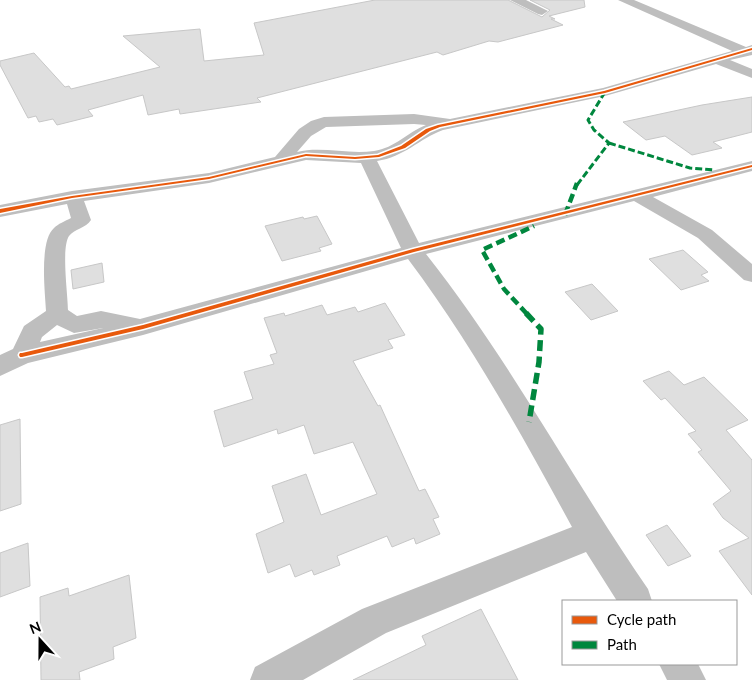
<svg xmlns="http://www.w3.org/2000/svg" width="752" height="680" font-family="Lato,sans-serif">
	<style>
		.building { fill: #dfdfdf; stroke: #c7c7c7 }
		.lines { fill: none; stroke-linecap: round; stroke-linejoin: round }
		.minor { fill: #bebebe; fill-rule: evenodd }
		.quiet-far2 { stroke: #00873e; stroke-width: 3; stroke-dasharray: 7 3; stroke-linecap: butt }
		.quiet-far1 { stroke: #00873e; stroke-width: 4.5; stroke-dasharray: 9 4.5; stroke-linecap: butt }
		.quiet { stroke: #00873e; stroke-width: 5.5; stroke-dasharray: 11 5.5; stroke-linecap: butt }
		.cycleway-casing { stroke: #fff; stroke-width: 3 }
		.cycleway { fill: #e8590c; fill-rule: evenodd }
	</style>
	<rect width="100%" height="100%" fill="#fff"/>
	<path class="building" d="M375,0H508L542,17L550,10L530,0H584L585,7L549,16L555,19H551L563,25L498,42L489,41L443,55L437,52L257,98L261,102L180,114L179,109L148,115L143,95L88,110L93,116L57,125L53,119L39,122L36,116L28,118L0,65V61L34,53L65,87L69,86L71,89L160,67L123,36L200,29L204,61L264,55L254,23Z
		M752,97V132L713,142L722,148L692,155L665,136L646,140L623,122L702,105Z
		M317,216L332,244L319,248L321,251L282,261L265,226L303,217L304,219Z
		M683,250L708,272L701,275L709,281L681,290L649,259Z
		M102,263L104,282L73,289L71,270Z
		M592,284L618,311L591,320L565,292Z
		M385,303L405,335L388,340L393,348L353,361L378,406L380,405L419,491L425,489L439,517L433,519L440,534L416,544L414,538L392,547L387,536L337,556L340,565L314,575L312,570L295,577L290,564L268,573L256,534L284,522L272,486L306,474L321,515L377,494L353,442L314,454L304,425L278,434L277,429L224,447L214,411L253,399L244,372L274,364L270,355L277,353L264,318L284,313L285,316L322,305L327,315L355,307L358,312Z
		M669,371L684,385L704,377L748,420L726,430L752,460V595L719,551L749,538L723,518L713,504L731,491L698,452L702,450L688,434L696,431L665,398L661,400L643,381Z
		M20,419L21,504L0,511V425Z
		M667,525L691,556L668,566L646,535Z
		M28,543L30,586L0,597V553Z
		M129,575L136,638L113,647L114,659L79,672L80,680H41L40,597L68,588L69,596Z
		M481,609L518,680H353L426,645L422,636Z"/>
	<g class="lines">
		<path class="minor" d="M510,0H526L548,11L542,15L538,14Z
			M618,0H634L746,47L752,45V55L730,60L752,69V78L716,64L605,96L443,130C419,139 404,157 377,161L419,243L752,161V171L653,197L712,230L752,264V282L744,280L698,238L634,201L426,254C510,360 572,479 648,589L652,601H617L586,552L386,633L303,680H250L255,667L362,609L572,527C522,435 471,343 408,259L143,335L28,363L0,376V355L13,349L24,326L46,311C45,292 39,241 54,228C58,224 65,221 71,218L67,204L0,217V205L72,191L209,173L275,157L299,129L311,121L324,117L414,114L450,119L603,88L732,51ZM414,124L426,125C408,132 395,148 374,151C349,155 322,146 297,152L311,136L326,127ZM306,160L361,163L401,248L140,319L101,311L77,316L68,310C68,295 61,248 69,236C74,229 86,228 91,220L84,201L209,183ZM57,325L74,333L103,328L40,342L42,337Z
			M659,664H698L706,680H667Z"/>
		<path class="quiet-far2" d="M609,143L690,168L715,170
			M577,185L609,143L594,130L588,120L605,92"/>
		<path class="quiet-far1" d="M565,215L577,183
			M527,314L504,289L482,250L534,226"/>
		<path class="quiet" d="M526,313L541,329L539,362L529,422"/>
		<g class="cycleway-casing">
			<path id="cycleway" d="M752,48V50L605,93L440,127L430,131L405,148L379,157L355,159L306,156L209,179L72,198L0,213V209L72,196L209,177L306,154L355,157L378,155L401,146L426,129L438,125L604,91Z
				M752,165V167L414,252L143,329L22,357H20L19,355L20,353H22L143,325L413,249Z"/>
		</g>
		<use href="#cycleway" class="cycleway"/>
	</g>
	<rect x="562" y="600" width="175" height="65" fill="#ffffff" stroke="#999999"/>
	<rect x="572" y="616" width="25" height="8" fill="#e8590c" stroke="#999999"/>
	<text x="607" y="625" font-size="15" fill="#000000">Cycle path</text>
	<rect x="572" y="641" width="25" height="8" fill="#00873e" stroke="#999999"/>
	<text x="607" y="650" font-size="15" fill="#000000">Path</text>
	<g transform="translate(40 640) rotate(339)" stroke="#ffffff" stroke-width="4" paint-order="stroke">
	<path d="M0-4L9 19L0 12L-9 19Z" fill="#000000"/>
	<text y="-8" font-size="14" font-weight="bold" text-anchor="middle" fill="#000000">N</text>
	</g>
</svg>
